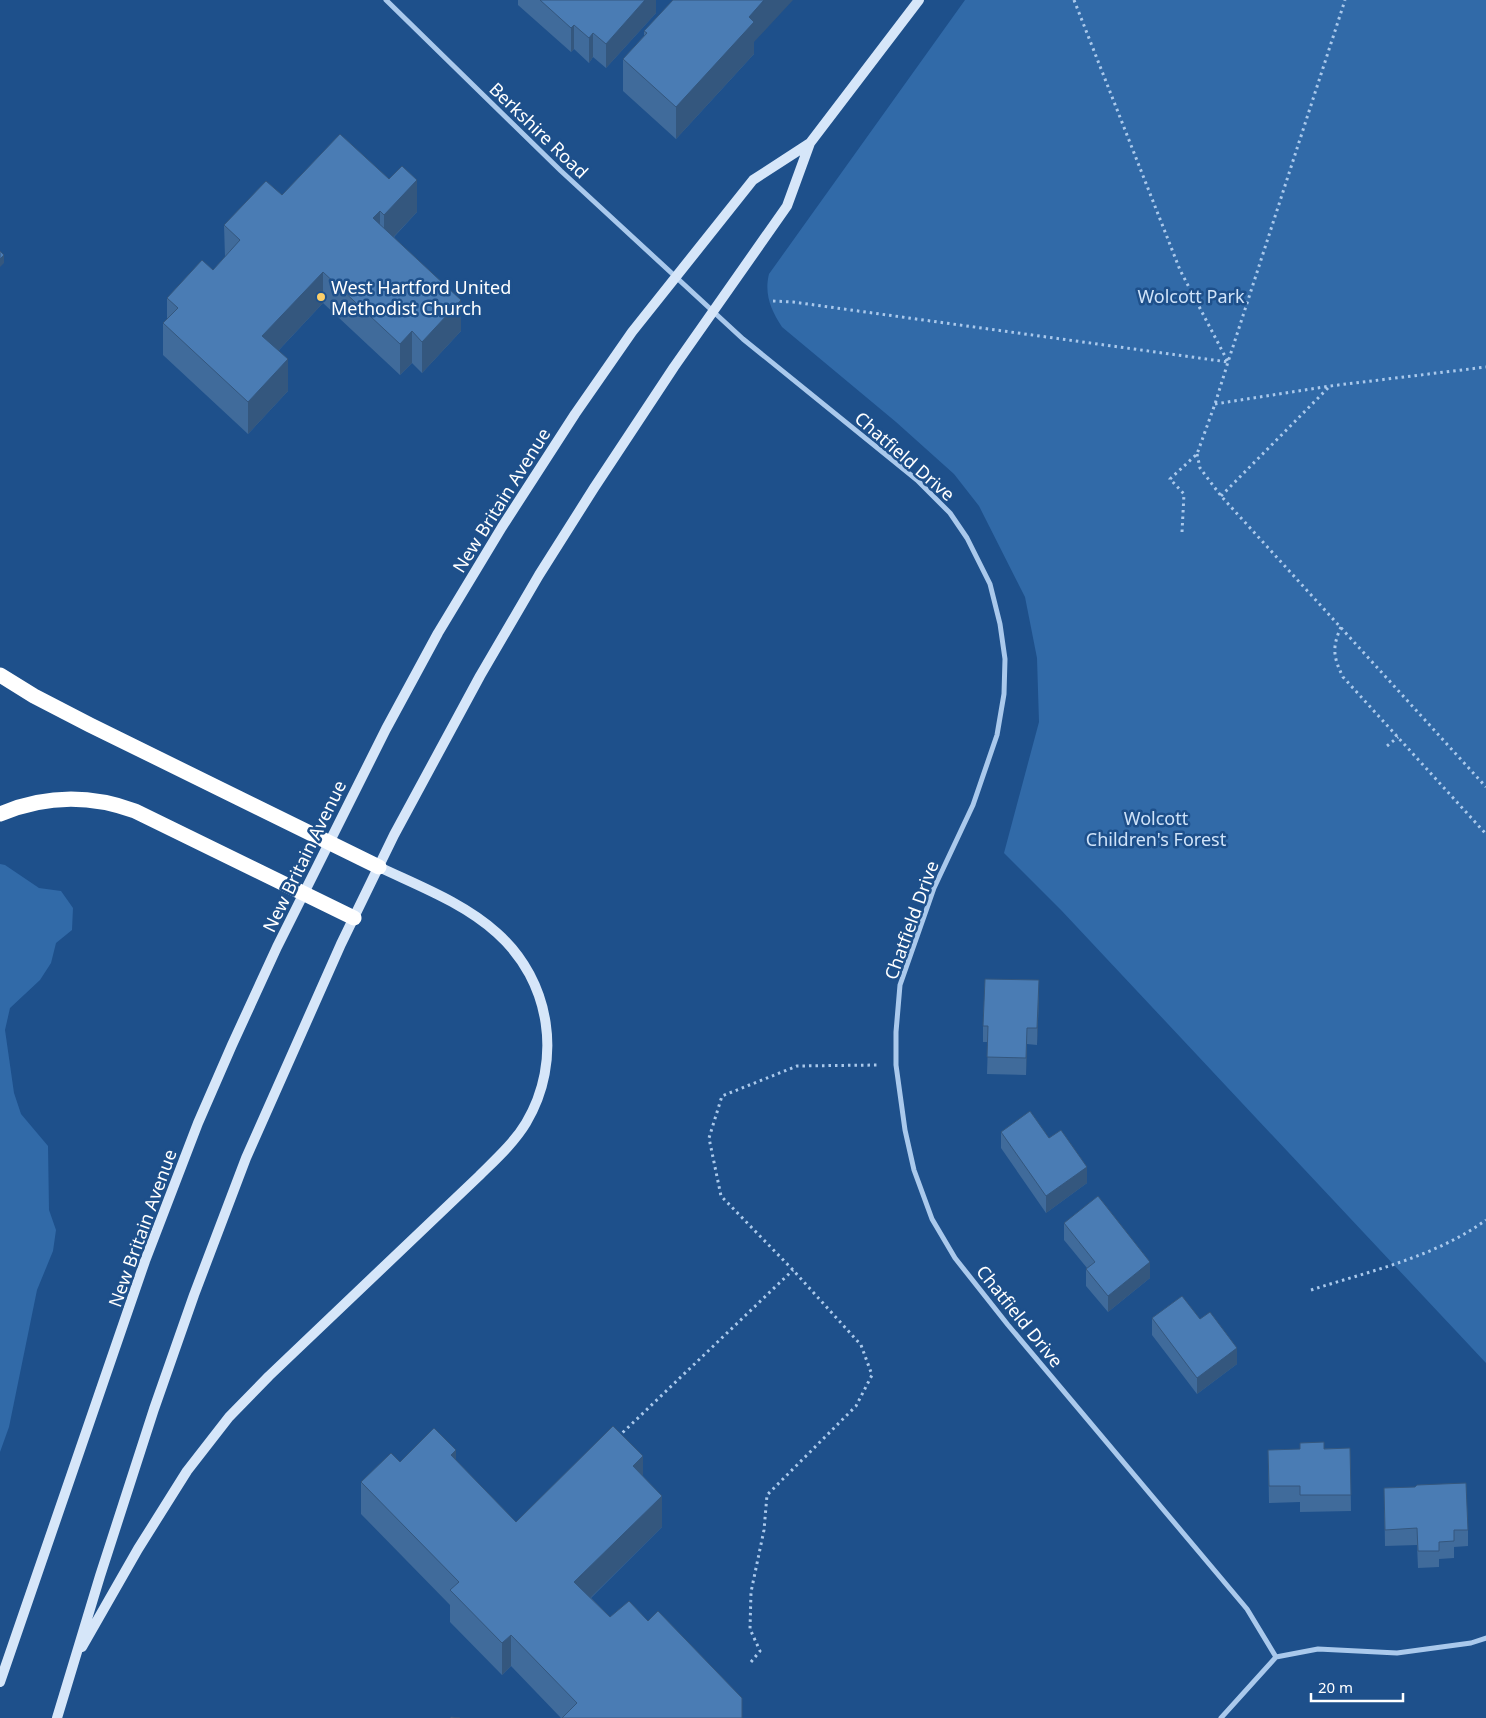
<svg xmlns="http://www.w3.org/2000/svg" width="1486" height="1718" font-family="'Noto Sans',sans-serif">
	<style>
		.green { fill: #316aa8 }
		.lines { fill: none; stroke-linecap: round; stroke-linejoin: round }
		.path { stroke: #aac9ec; stroke-width: 3; stroke-dasharray: 2.5 4; stroke-linecap: butt }
		.minor { stroke: #aac9ec; stroke-width: 5 }
		.secondary { stroke: #d6e6f9; stroke-width: 10 }
		.motorway { stroke: #fff; stroke-width: 15 }
		.wall { fill: #406b9b }
		.shaded-wall { fill: #34577e }
		.building { fill: #4a7cb4; stroke: #34577e }
		.poi-dot { fill: #fbce69; stroke: #1e508b; stroke-width: 2 }
		.labels { text-anchor: middle; dominant-baseline: central; stroke-width: 5; stroke-linejoin: round; paint-order: stroke }
		.street-label { font-size: 18px; fill: #fff; stroke: #1e508b }
		.poi-label { font-size: 18px; fill: #fff; stroke: #1e508b; text-anchor: start }
		.park-label { font-size: 18px; fill: #cfe3f9; stroke: #1e508b }
	</style>
	<rect width="100%" height="100%" fill="#1e508b"/>
	<path class="green" d="M965,0H1486V1363L1061,910L1004,853L1039,722L1037,658L1025,597L979,506L954,474L896,422L782,327C771,310 764,294 769,274Z
		M0,864L5,865L39,888L61,891L73,908L72,930L56,943L51,963L40,980L10,1008L5,1030L14,1093L21,1114L48,1146L49,1210L56,1230L53,1251L37,1290L9,1427L0,1452Z"/>
	<g class="lines">
		<path class="path" d="M1074,0L1180,270L1228,362
			M773,301L793,302L1228,362
			M1215,404L1330,386L1486,367
			M1197,454L1200,468L1221,496L1486,787
			M1221,496L1330,386
			M1182,532L1184,494L1170,479L1197,454L1215,404L1228,362L1345,0
			M1341,627C1332,647 1333,657 1343,677L1486,834
			M1387,746L1398,737
			M1311,1290C1370,1271 1435,1257 1486,1220
			M618,1437L793,1270
			M751,1662L760,1651L750,1629L751,1592L764,1530L767,1495L856,1406L872,1375L861,1345L793,1270L721,1196L709,1138L722,1096L797,1066L878,1065"/>
		<path class="minor" d="M386,0L561,171L743,339L917,480L950,513L967,538L990,584L1000,624L1005,659L1004,694L997,735L973,805L934,888L900,985L896,1032V1065L905,1130L914,1170L932,1219L955,1258L1008,1325L1247,1609L1276,1657
			M1221,1718L1276,1657L1318,1649L1397,1653L1471,1643L1486,1638"/>
		<path class="secondary" d="M82,1647L138,1549L187,1471L229,1417L269,1376L479,1176C495,1160 514,1143 526,1123C563,1061 551,981 497,933C464,903 419,886 379,867
			M0,1682L145,1261L198,1123L232,1045L277,947L386,729L438,633L502,527L575,414L632,332L753,180L810,143
			M57,1718L100,1576L154,1409L194,1295L246,1158L341,944L394,835L480,676L539,575L594,488L674,367L787,206L810,143L919,0"/>
		<path class="motorway" d="M0,675L34,696L90,725L379,867
			M0,814C45,795 89,794 135,811L354,918"/>
	</g>
	<path class="wall" d="M518,0H656V13L606,68L593,57L589,63L574,49L571,52L518,5Z
		M644,31L754,42V54L676,139L623,91V59L644,36Z
		M389,179L417,212L394,237L461,331L422,373L412,363L400,375L323,303L279,350L288,391L248,434L163,355V323L167,320V298L213,270L225,257L224,225L282,195Z
		M1039,997L1037,1045L1027,1044L1026,1075L987,1074L988,1042H983V1026Z
		M1001,1132L1049,1138L1087,1183L1046,1213L1001,1148Z
		M1064,1223L1150,1278L1108,1312L1086,1286V1269L1087,1268L1064,1240Z
		M1152,1318L1200,1319L1237,1364L1197,1394L1152,1335Z
		M1350,1448L1351,1511L1300,1512V1502L1269,1503L1268,1450Z
		M456,1461L516,1522L643,1476L662,1527L591,1598L610,1617L648,1621L742,1698L561,1718L511,1666L502,1675L450,1622V1605L361,1514V1482L400,1462Z
		M1384,1488L1468,1530V1546L1454,1547V1558L1439,1559V1567L1418,1568L1417,1545L1385,1546Z"/>
	<path class="shaded-wall" d="M645,0H656V13L606,68V44Z
		M764,0H793L754,42V54L676,139V107L749,17Z
		M574,25V49L571,52V28Z
		M593,33V57L589,63V38Z
		M417,180V212L384,247V215Z
		M380,211V242L373,218Z
		M4,255V263L0,267V259Z
		M323,272V303L262,368V336Z
		M461,300V331L422,373V342Z
		M412,331V363L400,375V344Z
		M288,359V391L248,434V402Z
		M1039,980V997L1037,1045V1028Z
		M1027,1028V1044L1026,1075V1058Z
		M1087,1167V1183L1046,1213V1196Z
		M1150,1262V1278L1108,1312V1296Z
		M1237,1348V1364L1197,1394V1378Z
		M456,1450V1482L451,1455Z
		M643,1456V1488L633,1466Z
		M662,1496V1527L574,1614V1582Z
		M511,1635V1666L502,1675V1643Z"/>
	<path class="building" d="M540,0H645L606,44L593,33L589,38L574,25L571,28Z
		M673,0H764L749,17L754,22L676,107L623,59L647,33L644,31Z
		M340,134L389,179L402,166L417,180L384,215L380,211L373,218L461,300L422,342L412,331L400,344L323,272L262,336L288,359L248,402L163,323L178,308L167,298L202,260L213,270L240,240L224,225L266,181L282,195Z
		M0,251L4,255L0,259Z
		M985,979L1039,980L1037,1028H1027L1026,1058L987,1057L988,1026H983Z
		M1030,1111L1049,1138L1061,1130L1087,1167L1046,1196L1001,1132Z
		M1098,1196L1150,1262L1108,1296L1086,1269L1095,1262L1064,1223Z
		M1182,1296L1200,1319L1210,1312L1237,1348L1197,1378L1152,1318Z
		M613,1426L643,1456L633,1466L662,1496L574,1582L610,1617L629,1601L648,1621L658,1611L742,1698V1718H562L577,1703L511,1635L502,1643L450,1590L459,1582L361,1482L391,1453L400,1462L434,1428L456,1450L451,1455L516,1522Z
		M1324,1442V1449L1350,1448L1351,1495H1300V1486H1269L1268,1450L1300,1449V1443Z
		M1466,1483L1468,1530H1454V1541L1439,1542V1551H1418L1417,1528L1385,1530L1384,1488L1415,1487L1417,1485Z
		M451,1717L460,1718H450Z"/>
	<circle class="poi-dot" cx="321" cy="297" r="5"/>
	<g class="labels">
		<g class="street-label">
			<text transform="translate(539 130) rotate(44)">Berkshire Road</text>
			<text transform="translate(905 456) rotate(41)">Chatfield Drive</text>
			<text transform="translate(501 500) rotate(-58)">New Britain Avenue</text>
			<text transform="translate(304 856) rotate(-64)">New Britain Avenue</text>
			<text transform="translate(911 920) rotate(-70)">Chatfield Drive</text>
			<text transform="translate(142 1228) rotate(-70)">New Britain Avenue</text>
			<text transform="translate(1020 1316) rotate(51)">Chatfield Drive</text>
		</g>
		<g class="poi-label">
			<text x="331" y="287">West Hartford United<tspan x="331" dy="21">Methodist Church</tspan></text>
		</g>
		<g class="park-label">
			<text x="1191" y="296">Wolcott Park</text>
			<text x="1156" y="818">Wolcott<tspan x="1156" dy="21">Children's Forest</tspan></text>
		</g>
	</g>
	<path d="M1311 1693v8h92v-8" fill="none" stroke="#ffffff" stroke-width="2.5"/>
	<text x="1318" y="1693" font-size="15" fill="#ffffff" stroke="#1e508b" stroke-width="4" paint-order="stroke">20 m</text>
</svg>
